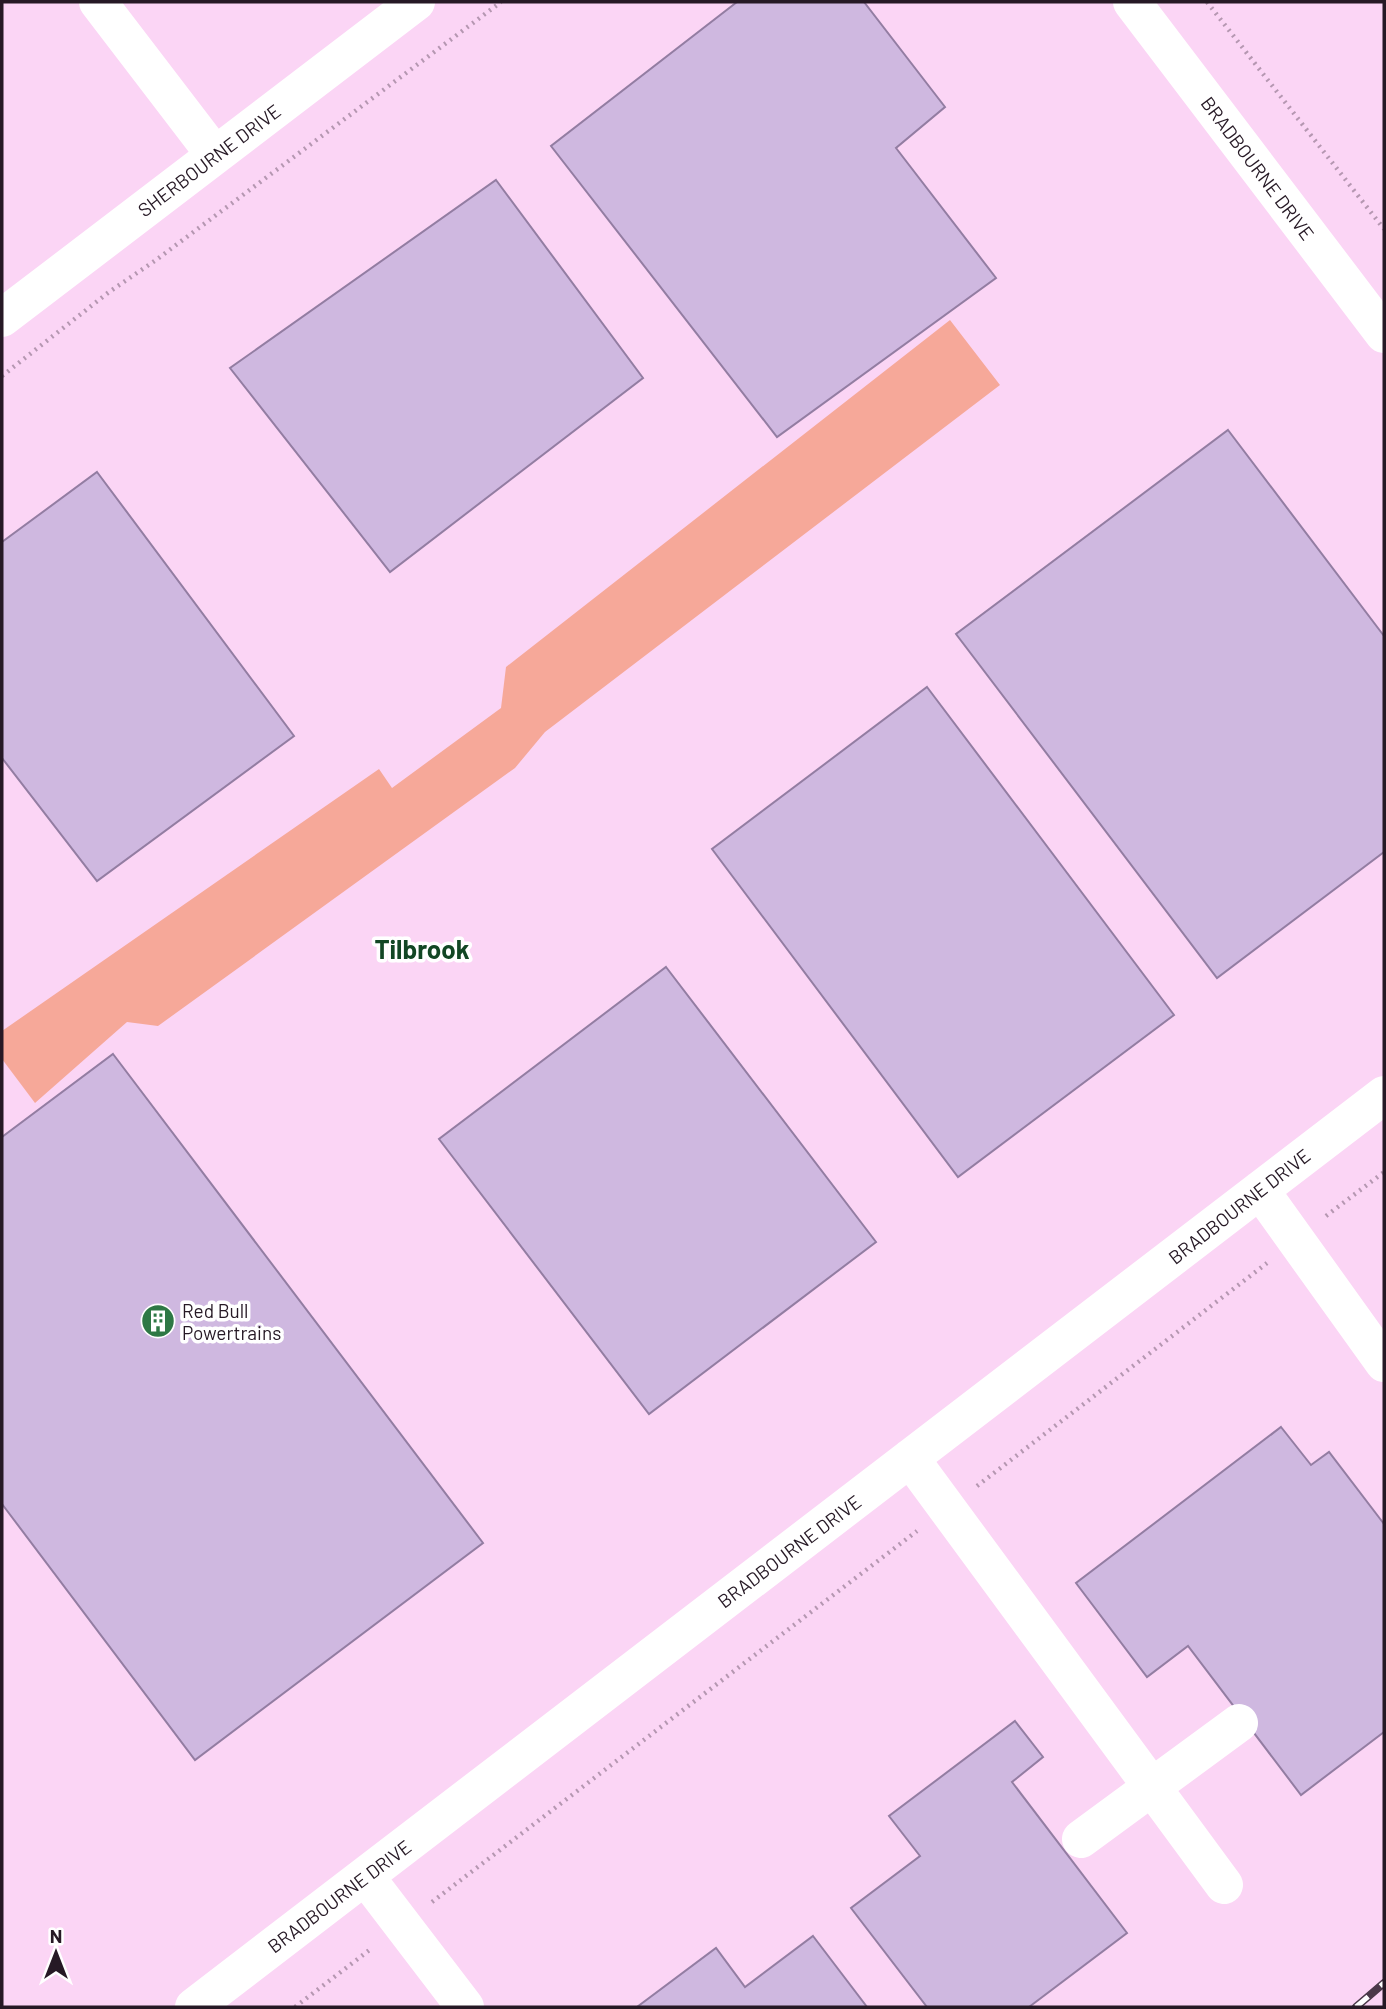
<svg xmlns="http://www.w3.org/2000/svg" width="1386" height="2009" font-family="Barlow,sans-serif">
	<style>
		.green { fill: #f6a899 }
		.building { fill: #cfb8e0; stroke: #937da2; stroke-width: 2 }
		.lines { fill: none; stroke-linecap: round; stroke-linejoin: round }
		.path { stroke: #b597b1; stroke-width: 4.5; stroke-dasharray: 2 5; stroke-linecap: butt }
		.minor { stroke: #fff; stroke-width: 38 }
		.rail-casing { stroke: #4a3949; stroke-width: 8 }
		.rail { stroke: #fff; stroke-width: 5; stroke-dasharray: 16; stroke-linecap: butt }
		.labels { text-anchor: middle; dominant-baseline: central; stroke-width: 7; stroke-linejoin: round; paint-order: stroke }
		.street-label { font-size: 19px; fill: #261925; stroke: #fff }
		.poi-label { font-size: 19px; fill: #261925; stroke: #fff; text-anchor: start }
		.district-label { font-size: 26px; font-weight: bold; fill: #124624; stroke: #fff }
	</style>
	<rect width="100%" height="100%" fill="#fbd5f5"/>
	<path class="green" d="M950,320L1000,385L545,732L515,768L158,1026L127,1022L35,1103L2,1059V1031L379,769L392,788L501,708L506,667Z"/>
	<path class="building" d="M737,2H864L945,107L896,148L996,278L777,437L551,146Z
		M496,180L643,378L390,572L230,368Z
		M1228,430L1384,636V852L1217,978L956,634Z
		M97,472L294,736L97,881L2,758V542Z
		M927,687L1174,1015L958,1177L712,849Z
		M666,967L876,1242L649,1414L439,1139Z
		M113,1054L483,1543L195,1760L2,1504V1137Z
		M1281,1427L1311,1465L1329,1452L1384,1524V1732L1301,1795L1188,1646L1147,1677L1076,1583Z
		M1015,1721L1043,1757L1012,1782L1127,1933L1029,2007H927L851,1908L920,1856L889,1816Z
		M813,1936L867,2007H637L716,1948L745,1987Z"/>
	<g class="lines">
		<path class="path" d="M1207,2L1384,229
			M2,376L109,292L156,260L501,2
			M1326,1216L1384,1172
			M977,1486L1267,1263
			M432,1902L917,1531
			M295,2007L372,1948"/>
		<path class="minor" d="M98,2L215,155
			M1132,2L1384,334
			M2,318L416,2
			M1260,1190L1384,1363
			M910,1458L1224,1885
			M1081,1839L1239,1723
			M365,1876L465,2007
			M194,2007L1384,1095"/>
		<g class="rail-casing">
			<path id="rail" d="M1356,2007L1384,1983"/>
		</g>
		<use href="#rail" class="rail"/>
	</g>
	<defs>
		<g id="building-disc" transform="scale(1.75)"><circle r="9.5" fill="#2e7845" stroke="#fff"/><path d="M-4-6H4V6H1V3H-1V6H-4ZM-2.5-4.3h1.7v1.8h-1.7ZM.8-4.3h1.7v1.8H.8ZM-2.5-1h1.7V.8h-1.7ZM.8-1h1.7V.8H.8Z" fill="#fff"/></g>
	</defs>
	<g fill-rule="evenodd">
		<use href="#building-disc" x="158" y="1321"/>
	</g>
	<g class="labels">
		<g class="street-label">
			<text transform="translate(209 160) rotate(-37)">SHERBOURNE DRIVE</text>
			<text transform="translate(1258 168) rotate(53)">BRADBOURNE DRIVE</text>
			<text transform="translate(1239 1206) rotate(-38)">BRADBOURNE DRIVE</text>
			<text transform="translate(789 1551) rotate(-37)">BRADBOURNE DRIVE</text>
			<text transform="translate(339 1896) rotate(-37)">BRADBOURNE DRIVE</text>
		</g>
		<g class="poi-label">
			<text x="182" y="1310">Red Bull<tspan x="182" dy="22">Powertrains</tspan></text>
		</g>
		<g class="district-label">
			<text x="422" y="948">Tilbrook</text>
		</g>
	</g>
	<rect width="1386" height="2009" fill="none" stroke="#261925" stroke-width="7"/>
	<g transform="translate(56 1953)" stroke="#ffffff" stroke-width="5" paint-order="stroke">
	<path d="M0-5L12 26L0 18L-12 26Z" fill="#261925"/>
	<text y="-10" font-size="19" font-weight="bold" text-anchor="middle" fill="#261925">N</text>
	</g>
</svg>
